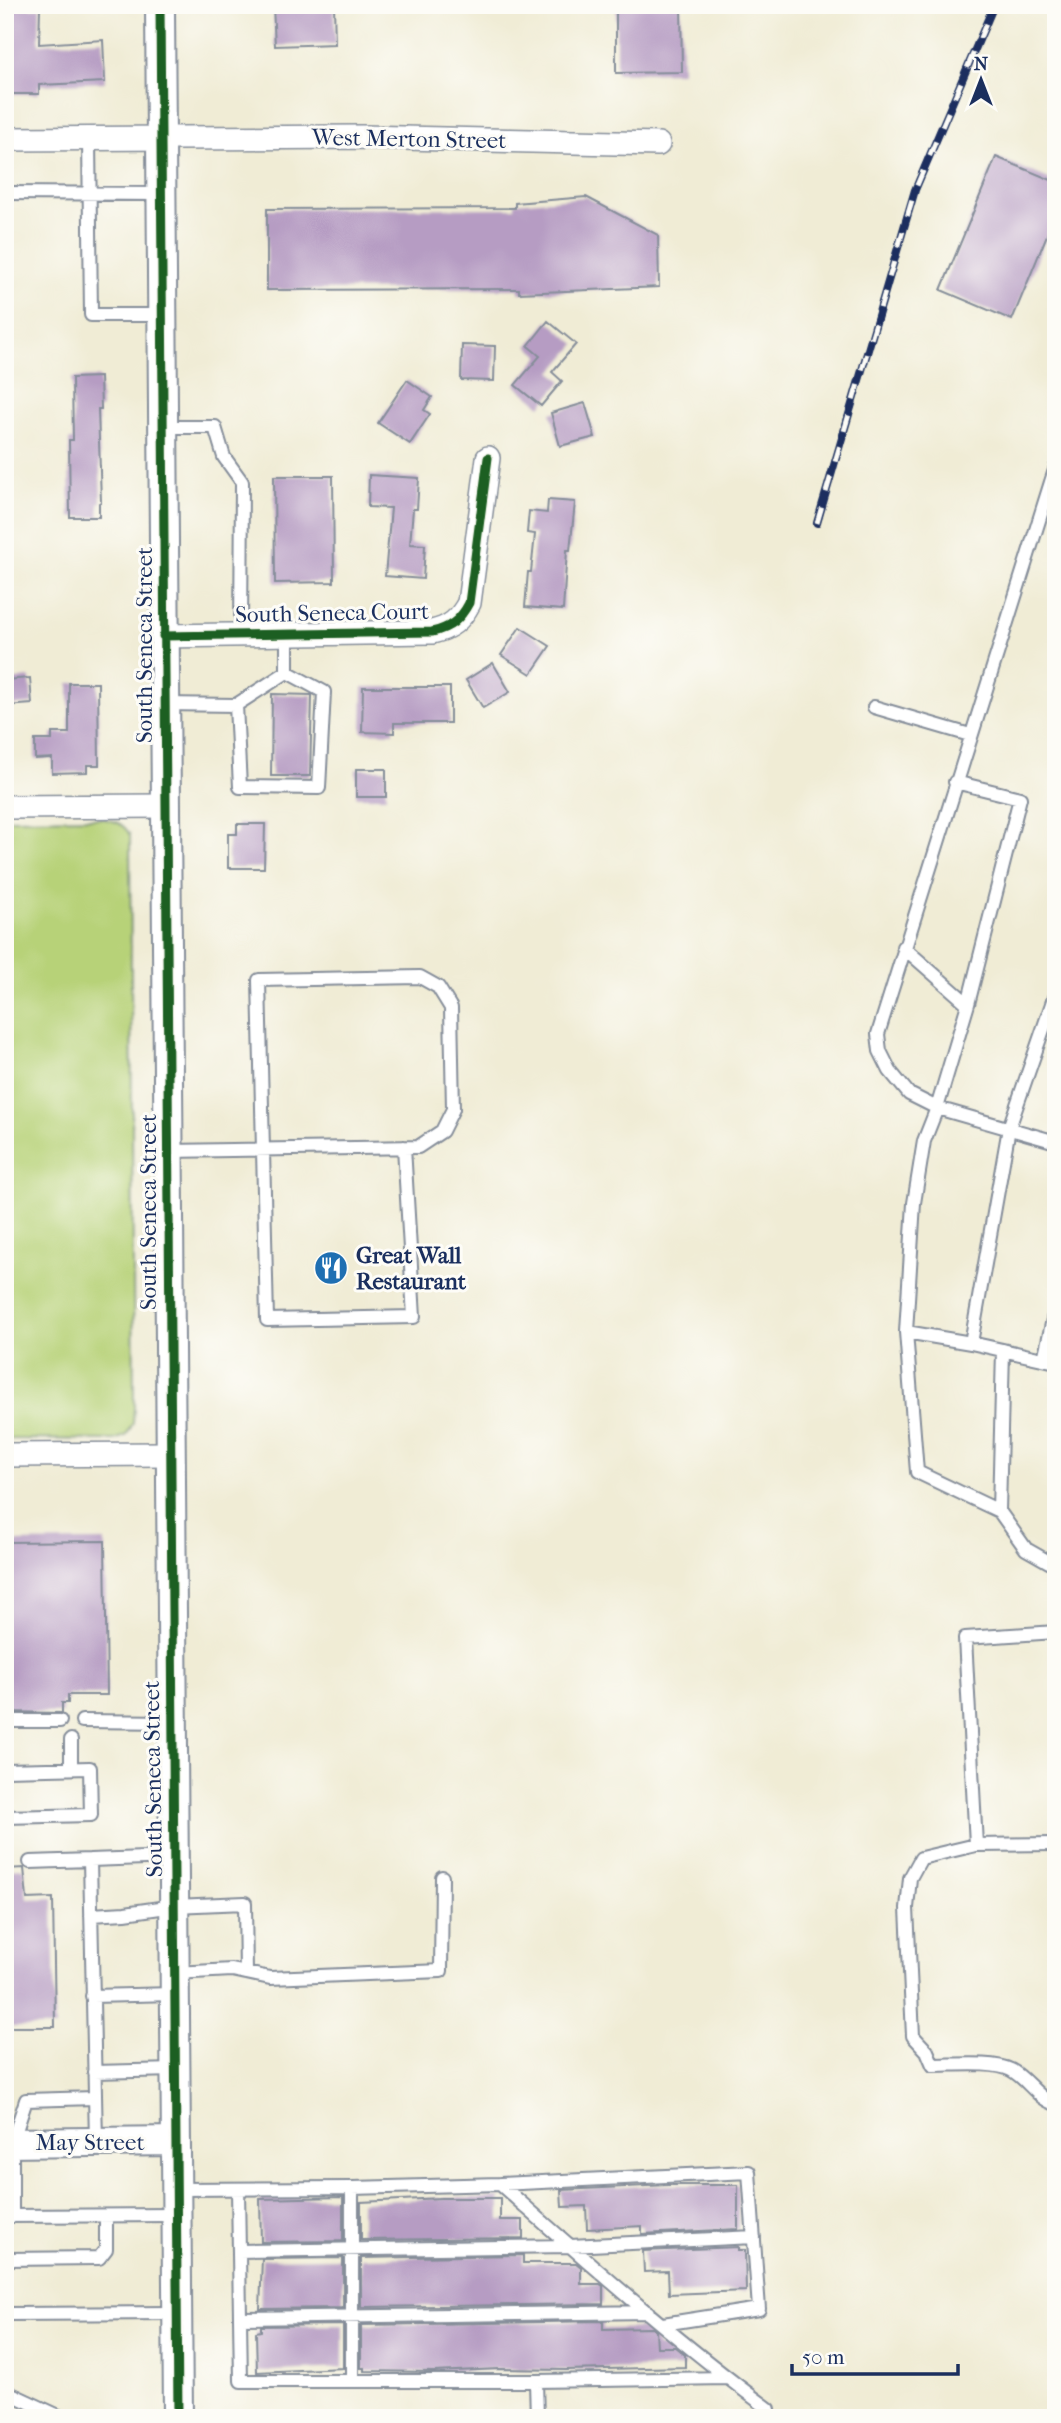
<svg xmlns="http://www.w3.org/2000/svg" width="1061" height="2423" font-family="'IM FELL French Canon',serif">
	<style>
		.green { fill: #b7d278; stroke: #69806b; stroke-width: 2 }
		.building { fill: #b69cc3 }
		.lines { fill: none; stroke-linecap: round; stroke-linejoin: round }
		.service-casing { stroke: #868e9a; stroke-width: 16 }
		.minor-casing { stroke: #868e9a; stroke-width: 26 }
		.tertiary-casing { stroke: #868e9a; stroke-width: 32 }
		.service { stroke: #fff; stroke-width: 12 }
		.minor { stroke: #fff; stroke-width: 23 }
		.tertiary { stroke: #fff; stroke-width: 28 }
		.rail-casing { stroke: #1b2f5e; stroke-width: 8 }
		.rail { stroke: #fdfcf7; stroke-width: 5; stroke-dasharray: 16; stroke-linecap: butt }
		.cycleway-casing { stroke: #fdfcf7; stroke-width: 13 }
		.cycleway { stroke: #1b5e20; stroke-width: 9 }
		.labels { text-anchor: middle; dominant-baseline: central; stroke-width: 6; stroke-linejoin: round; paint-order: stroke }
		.street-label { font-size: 23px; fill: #1b2f5e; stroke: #fdfcf7 }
		.poi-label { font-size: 23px; font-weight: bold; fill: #1b2f5e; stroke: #fdfcf7; text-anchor: start }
	</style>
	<rect width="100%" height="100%" fill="#fdfcf7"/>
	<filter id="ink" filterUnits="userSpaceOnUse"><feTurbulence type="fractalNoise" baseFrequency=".0143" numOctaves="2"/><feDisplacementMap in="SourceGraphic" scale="14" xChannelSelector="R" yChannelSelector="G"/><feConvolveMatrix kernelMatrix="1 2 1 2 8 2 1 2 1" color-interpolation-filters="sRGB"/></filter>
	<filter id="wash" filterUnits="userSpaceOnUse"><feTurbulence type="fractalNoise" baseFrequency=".00686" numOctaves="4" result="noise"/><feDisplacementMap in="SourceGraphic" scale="28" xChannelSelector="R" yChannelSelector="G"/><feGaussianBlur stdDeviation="1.57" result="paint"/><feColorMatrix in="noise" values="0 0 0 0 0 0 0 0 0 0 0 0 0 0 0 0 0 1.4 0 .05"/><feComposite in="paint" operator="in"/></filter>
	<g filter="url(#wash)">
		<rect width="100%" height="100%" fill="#f0ecd5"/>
		<path class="green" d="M101,818C114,821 123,822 130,835L134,1407L133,1423L126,1436L114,1440L5,1439V819Z"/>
		<g id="blocks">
			<path class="building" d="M273,5H334L335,44L275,46Z
				M616,5H681L682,72L616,73Z
				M5,8H40L39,44L103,40L105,82L39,85V94H5Z
				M996,157L1056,182V213L1012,320L941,290Z
				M586,197L658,235L659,287L519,293V289L267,290V209L515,208V203Z
				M548,321L576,344L552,372L562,381L541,406L515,385L540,356L528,346Z
				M462,345L495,346L494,381L461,380Z
				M100,377L101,409H98L101,502L99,503V517H70L69,440H73L72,378Z
				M407,380L432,397L424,410L430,414L410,444L378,423Z
				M585,403L595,437L560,446L551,413Z
				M369,475L419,478L417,509H413L410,544L425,545L423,579L385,576L391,508L368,507Z
				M274,476H333L334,582L275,583Z
				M548,500L575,502L570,550H567L563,610L525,607L528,572H531L535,534L527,533L529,511L547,513Z
				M520,627L550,646L531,674L501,655Z
				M493,663L510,692L483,708L466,680Z
				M30,678L32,704L6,706L5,680Z
				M69,683H98L99,765H87V772L52,773V758L35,759V740H52V733H69Z
				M363,687H450V723H394V733L362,732Z
				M272,694L312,695L310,776H271Z
				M356,769H386V797H356Z
				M237,824H265L264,868H228V834H237Z
				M105,1541L107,1695H68V1703H62V1713L5,1712V1542Z
				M24,1868L27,1899L53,1898L55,2027H7L5,1869Z
				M668,2185H738V2229L642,2234V2226L587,2229L586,2206L562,2207L561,2190Z
				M343,2197V2241L261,2242L260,2199Z
				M441,2198H500V2220H523V2238L361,2240V2202Z
				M738,2247V2250H745L746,2291L669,2294L668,2271L644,2272L643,2251Z
				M523,2255V2263H576L581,2267V2284H600L603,2286V2304L361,2307V2258Z
				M343,2258V2308L260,2309L262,2259Z
				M603,2321V2329L652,2328L656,2331L657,2347H675L685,2355V2367L566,2370L500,2369L434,2372L364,2371V2368H361V2325Z
				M343,2325V2368L257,2372L256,2332L261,2331V2326Z"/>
		</g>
	</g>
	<g filter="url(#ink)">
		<use href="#blocks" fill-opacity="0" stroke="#868e9a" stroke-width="2"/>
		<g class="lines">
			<g class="service-casing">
				<path id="service" d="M89,139L91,315H162
					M5,193L161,194
					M163,427H215L224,457L242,482L241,635
					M1056,467L1051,482L1056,484
					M1051,482L878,1034L880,1051L890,1071L909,1094L937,1108L1056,1142
					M287,634V672
					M164,704L236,705L287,672L324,692L319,788L240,787L236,705
					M874,707L970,735
					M955,782L1020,798L968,1004L937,1108L924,1141L914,1203L906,1332L971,1343L1056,1362
					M903,947L968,1004
					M168,1151L418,1147L442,1131L453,1109L451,1008L438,987L420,977L259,980L267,1320L414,1317L404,1147
					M906,1332L917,1472L999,1511L1026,1549L1056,1566
					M971,1343L1009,1128L1056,992
					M1044,1359L1056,1306
					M999,1511L1003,1350
					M1056,1632L965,1638L976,1845L1056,1844
					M5,1721H60
					M82,1721L172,1722
					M71,1740V1768
					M5,1770L90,1768L91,1815L5,1817
					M976,1845L921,1858L910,1878L907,1908L913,2036L927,2051L933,2065C954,2065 994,2061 1011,2070C1028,2079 1037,2099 1056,2104
					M90,1860L173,1857
					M30,1862L90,1860L96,2141
					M91,1915L125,1913L174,1906L245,1903L246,1973
					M175,1973L232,1970L270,1978L441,1971L442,1877
					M92,1996L174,1994
					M94,2072L175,2070
					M500,2184L749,2172L759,2309L663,2324
					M176,2189L352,2188L500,2184C587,2261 675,2340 769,2409V2418
					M238,2189L241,2381H536L537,2418
					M5,2216L176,2215
					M12,2216V2143L26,2100L95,2098
					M239,2251L570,2246L754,2237
					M5,2259L99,2258L106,2249V2216
					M5,2314L177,2313
					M240,2318L648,2312
					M352,2381V2188
					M536,2381L727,2378
					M5,2391L63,2418"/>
			</g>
			<g class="minor-casing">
				<path id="minor" d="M5,139L362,137L658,144
					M163,636L432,632C450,628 460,620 469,603L488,458
					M5,807L165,806
					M5,1455L170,1454"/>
			</g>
			<g class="tertiary-casing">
				<path id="tertiary" d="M160,5L178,2418
					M5,2143L176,2141"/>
			</g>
			<use href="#service" class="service"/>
			<use href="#minor" class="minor"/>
			<use href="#tertiary" class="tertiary"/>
			<g class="rail-casing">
				<path id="rail" d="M817,523L915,190L994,5"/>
			</g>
			<use href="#rail" class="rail"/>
			<g class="cycleway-casing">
				<path id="cycleway" d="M160,5L178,2418
					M163,636L432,632C450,628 460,620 469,603L488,458"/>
			</g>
			<use href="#cycleway" class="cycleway"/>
		</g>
	</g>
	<defs>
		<g id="restaurant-disc" transform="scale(1.75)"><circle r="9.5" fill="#1f6fb2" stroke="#fdfcf7"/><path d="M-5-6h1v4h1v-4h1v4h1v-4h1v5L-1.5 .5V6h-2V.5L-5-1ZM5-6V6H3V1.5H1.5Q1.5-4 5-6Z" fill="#fff"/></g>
	</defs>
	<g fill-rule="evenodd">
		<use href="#restaurant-disc" x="331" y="1268"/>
	</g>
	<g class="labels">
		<g class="street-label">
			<text transform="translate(409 139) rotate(1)">West Merton Street</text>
			<text transform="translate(332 613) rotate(-1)">South Seneca Court</text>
			<text transform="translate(144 645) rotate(-90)">South Seneca Street</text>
			<text transform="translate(148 1212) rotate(-90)">South Seneca Street</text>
			<text transform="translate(153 1779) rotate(-91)">South Seneca Street</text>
			<text x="90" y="2142">May Street</text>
		</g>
		<g class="poi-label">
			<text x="356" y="1255">Great Wall<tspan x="356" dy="26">Restaurant</tspan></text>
		</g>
	</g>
	<rect width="1061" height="2423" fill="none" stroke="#fdfcf7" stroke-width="28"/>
	<g transform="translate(981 80)" stroke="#fdfcf7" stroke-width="5" paint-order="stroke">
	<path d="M0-5L12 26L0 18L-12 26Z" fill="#1b2f5e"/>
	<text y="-10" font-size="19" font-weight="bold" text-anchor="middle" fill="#1b2f5e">N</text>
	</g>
	<path d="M792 2364v10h166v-10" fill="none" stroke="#1b2f5e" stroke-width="3.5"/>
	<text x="802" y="2364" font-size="21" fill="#1b2f5e" stroke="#fdfcf7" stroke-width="5" paint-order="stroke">50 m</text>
</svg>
